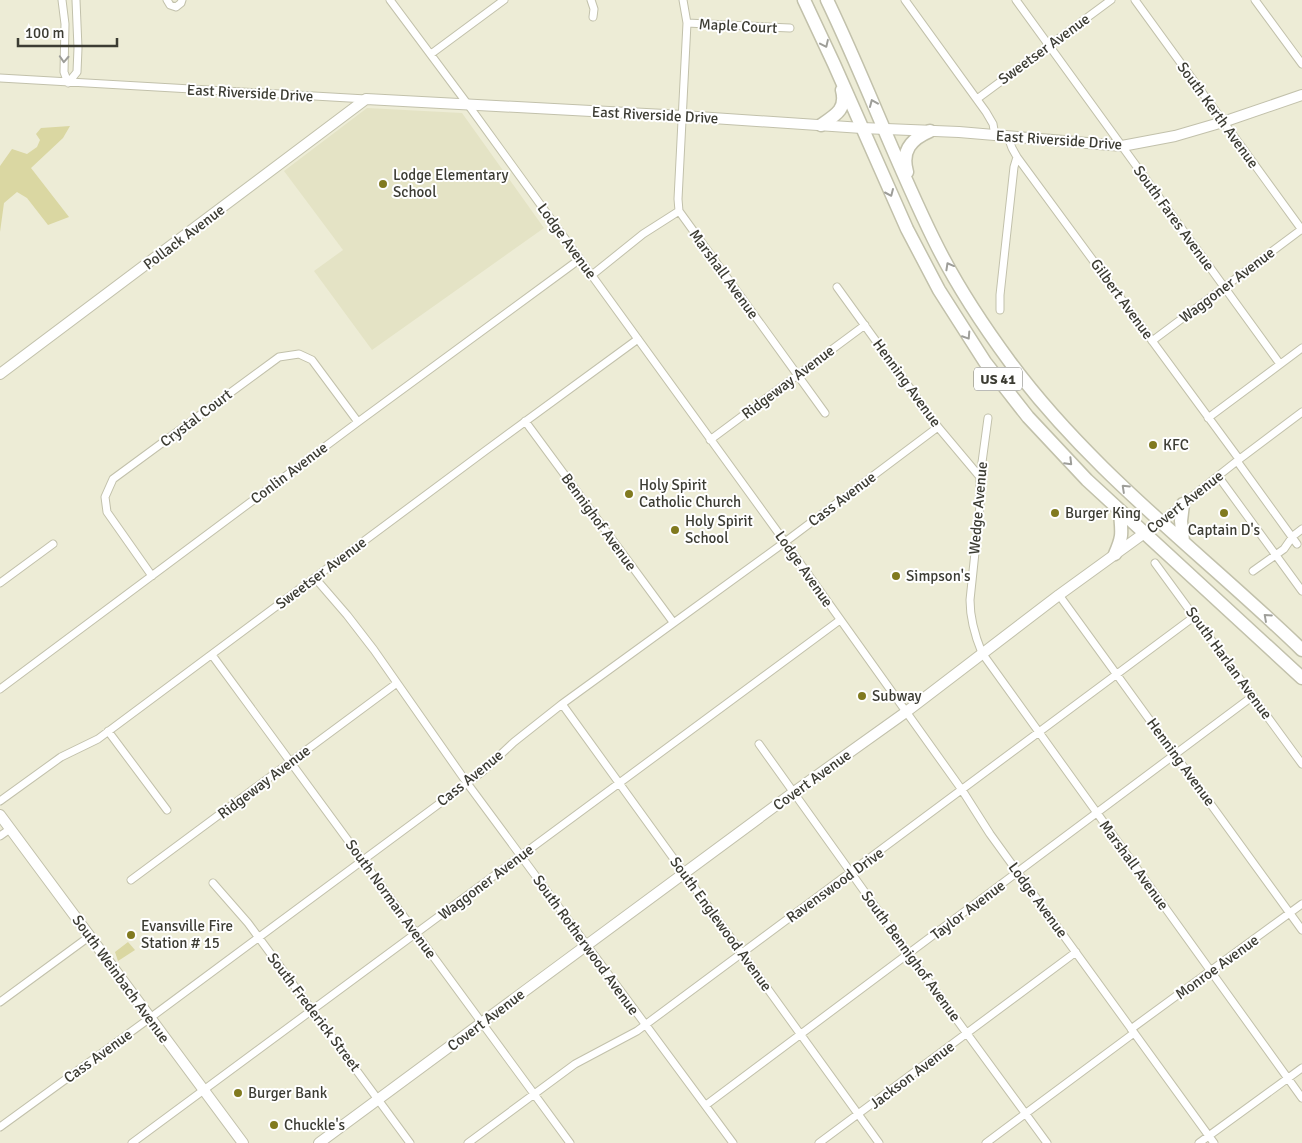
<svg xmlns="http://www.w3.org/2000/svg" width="1302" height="1143" font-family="Signika,sans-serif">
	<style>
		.built { fill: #e4e3c5 }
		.green { fill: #dad7a2 }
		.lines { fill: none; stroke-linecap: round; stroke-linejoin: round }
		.street-casing { stroke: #c2c1ab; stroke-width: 9 }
		.secondary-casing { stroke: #c2c1ab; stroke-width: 12 }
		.highway-casing { stroke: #c2c1ab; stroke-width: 15 }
		.street { stroke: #fff; stroke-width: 7 }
		.secondary { stroke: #fff; stroke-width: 10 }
		.highway { stroke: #fff; stroke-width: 12 }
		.oneway { stroke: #9e9e99 }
		.poi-dot { fill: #817a1f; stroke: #fff; stroke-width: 2 }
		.labels { text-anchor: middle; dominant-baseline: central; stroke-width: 4; stroke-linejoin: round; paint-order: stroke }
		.shield { fill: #fff; stroke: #767670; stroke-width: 1 }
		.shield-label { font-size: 14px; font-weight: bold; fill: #3c3c33 }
		.street-label { font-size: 15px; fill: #3c3c33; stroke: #fff }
		.poi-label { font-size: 15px; fill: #3c3c33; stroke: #fff; text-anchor: start }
	</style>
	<rect width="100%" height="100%" fill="#edecd6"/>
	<path class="built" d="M367,108L462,113L544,228L372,350L314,271L343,250L284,171Z"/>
	<path class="green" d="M70,126L63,138L31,168L69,217L48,225L27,198L17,192L4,203L0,232V166L12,149L27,154L37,147L40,140L36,134L41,128Z
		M128,942L135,950L118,961L115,952Z"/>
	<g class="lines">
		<g class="street-casing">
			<path id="street" d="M62,0L65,24L64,72L68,83L77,72L78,48L76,0
				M167,0L170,5L176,7L181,3L182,0
				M390,0L469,106L785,542L962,790L990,834L1214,1143
				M591,0L594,9L593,17
				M683,0L687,23L678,199L679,211L825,413
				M905,0L986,112L993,124L995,136
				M1016,0L1280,364
				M1135,0L1302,230
				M1255,0L1302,64
				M687,23L790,28
				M431,54L504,0
				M0,78L366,99
				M977,99L1111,0
				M1008,137L1012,148L1017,157L1239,459
				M592,275L643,234L679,211
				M837,287L938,427L980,477
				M1000,310V295L1014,167L1017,157
				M1152,341L1302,229
				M988,418L980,477V505L970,600C970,619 975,636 982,653L1302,1098
				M1208,418L1302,348
				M525,421L673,622
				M710,440L865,325
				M1237,461L1297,544
				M1218,476L1302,591
				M1161,521L1237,461L1302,412
				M1155,563L1302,764
				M1253,571L1284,549L1293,536L1302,529
				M152,576L107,512L105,497L113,479L279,357L299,354L312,360L358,422
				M315,578L347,615L374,650L467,783L733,1143
				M0,583L53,544
				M1059,595L1302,930
				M212,655L570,1143
				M0,689L358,422L580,259
				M562,704L879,1143
				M108,731L167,810
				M759,744L927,979L1047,1143
				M0,801L61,757L98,739L485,451L638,339
				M0,836L10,829
				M131,880L397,683
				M213,883L248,923L410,1143
				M0,1002L90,936
				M1131,1029L1302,904
				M706,1105L1253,696
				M0,1127L150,1018L482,772L514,742L562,704L785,542L938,427
				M132,1143L840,620
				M468,1143L575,1064L637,1031L1195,616
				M819,1143L1076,952
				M986,1143L1134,1033
				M1199,1143L1302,1068"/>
		</g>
		<g class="secondary-casing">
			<path id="secondary" d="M0,374L366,99L683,116L862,128L959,132L1122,146L1175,136L1223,122L1302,95
				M0,815L243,1143
				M319,1143L794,792L906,712L1059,595L1161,521"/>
		</g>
		<g class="highway-casing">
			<path id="highway" d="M804,0L834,64L907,229L939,290L985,362L1028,417L1087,480L1302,678
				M827,0C865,79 895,161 934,240C955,283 982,324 1010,362C1092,473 1204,555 1302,650
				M821,125C836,115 847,109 842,90
				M907,172C901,151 911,139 930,131
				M1183,504L1181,521L1183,541
				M1115,554C1124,534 1121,532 1120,511"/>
		</g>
		<use href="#street" class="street"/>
		<use href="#secondary" class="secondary"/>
		<use href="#highway" class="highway"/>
	</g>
	<defs><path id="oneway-chevron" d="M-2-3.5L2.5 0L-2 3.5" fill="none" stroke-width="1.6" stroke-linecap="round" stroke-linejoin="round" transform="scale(1.25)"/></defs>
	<g class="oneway">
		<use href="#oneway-chevron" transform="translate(825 44) rotate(65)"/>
		<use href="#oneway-chevron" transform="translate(64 59) rotate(93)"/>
		<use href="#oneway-chevron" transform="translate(873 103) rotate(-113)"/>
		<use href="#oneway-chevron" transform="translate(890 193) rotate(66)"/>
		<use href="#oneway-chevron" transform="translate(949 266) rotate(-119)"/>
		<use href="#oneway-chevron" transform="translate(967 336) rotate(57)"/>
		<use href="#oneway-chevron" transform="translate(1069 462) rotate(45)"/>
		<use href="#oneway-chevron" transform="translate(1125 488) rotate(-137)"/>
		<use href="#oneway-chevron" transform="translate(1267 617) rotate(-138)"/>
	</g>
	<g class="poi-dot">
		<circle cx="383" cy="184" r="5"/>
		<circle cx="1153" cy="445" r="5"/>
		<circle cx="629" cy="494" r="5"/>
		<circle cx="1055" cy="513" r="5"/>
		<circle cx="1224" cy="513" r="5"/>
		<circle cx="675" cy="530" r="5"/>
		<circle cx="896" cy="576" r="5"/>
		<circle cx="862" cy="696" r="5"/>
		<circle cx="131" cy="935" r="5"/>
		<circle cx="238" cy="1093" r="5"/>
		<circle cx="274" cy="1125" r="5"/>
	</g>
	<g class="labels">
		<rect class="shield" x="974" y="367.5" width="48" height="23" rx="4"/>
		<g class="shield-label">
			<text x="998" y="379">US 41</text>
		</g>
		<g class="street-label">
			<text transform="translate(738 26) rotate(3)">Maple Court</text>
			<text transform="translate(1044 49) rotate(-36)">Sweetser Avenue</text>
			<text transform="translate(250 93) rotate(3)">East Riverside Drive</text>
			<text transform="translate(655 115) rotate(3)">East Riverside Drive</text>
			<text transform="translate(1218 115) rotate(54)">South Kerth Avenue</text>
			<text transform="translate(1059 140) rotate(4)">East Riverside Drive</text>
			<text transform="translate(1174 218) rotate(54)">South Fares Avenue</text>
			<text transform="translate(184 237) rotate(-37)">Pollack Avenue</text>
			<text transform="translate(567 241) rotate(54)">Lodge Avenue</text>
			<text transform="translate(724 274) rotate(54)">Marshall Avenue</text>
			<text transform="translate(1227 285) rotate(-37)">Waggoner Avenue</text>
			<text transform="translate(1122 299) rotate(54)">Gilbert Avenue</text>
			<text transform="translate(788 382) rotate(-37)">Ridgeway Avenue</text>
			<text transform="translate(907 383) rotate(54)">Henning Avenue</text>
			<text transform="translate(196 418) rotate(-37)">Crystal Court</text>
			<text transform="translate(289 473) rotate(-37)">Conlin Avenue</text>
			<text transform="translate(842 499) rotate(-37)">Cass Avenue</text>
			<text transform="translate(1185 502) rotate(-38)">Covert Avenue</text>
			<text transform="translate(978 508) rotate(-85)">Wedge Avenue</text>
			<text transform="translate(599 522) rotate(54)">Bennighof Avenue</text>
			<text transform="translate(804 569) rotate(55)">Lodge Avenue</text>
			<text transform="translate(321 573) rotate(-37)">Sweetser Avenue</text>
			<text transform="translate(1229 663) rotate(54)">South Harlan Avenue</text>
			<text transform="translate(1181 762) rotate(54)">Henning Avenue</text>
			<text transform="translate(470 778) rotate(-39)">Cass Avenue</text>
			<text transform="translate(812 780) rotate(-36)">Covert Avenue</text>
			<text transform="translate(264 782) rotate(-37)">Ridgeway Avenue</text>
			<text transform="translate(1134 865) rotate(54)">Marshall Avenue</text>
			<text transform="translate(486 882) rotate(-37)">Waggoner Avenue</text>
			<text transform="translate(835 885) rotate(-36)">Ravenswood Drive</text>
			<text transform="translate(391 899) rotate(54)">South Norman Avenue</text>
			<text transform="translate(1038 900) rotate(54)">Lodge Avenue</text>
			<text transform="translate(968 910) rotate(-37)">Taylor Avenue</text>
			<text transform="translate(721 924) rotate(54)">South Englewood Avenue</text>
			<text transform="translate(586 945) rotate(54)">South Rotherwood Avenue</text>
			<text transform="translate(911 956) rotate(54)">South Bennighof Avenue</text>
			<text transform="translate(1217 967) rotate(-36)">Monroe Avenue</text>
			<text transform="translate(121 979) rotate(54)">South Weinbach Avenue</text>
			<text transform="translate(314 1012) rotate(53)">South Frederick Street</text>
			<text transform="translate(486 1020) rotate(-37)">Covert Avenue</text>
			<text transform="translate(98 1056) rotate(-36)">Cass Avenue</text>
			<text transform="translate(912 1075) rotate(-37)">Jackson Avenue</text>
		</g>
		<g class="poi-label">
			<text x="393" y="175">Lodge Elementary<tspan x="393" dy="17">School</tspan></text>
			<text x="1163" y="445">KFC</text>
			<text x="639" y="485">Holy Spirit<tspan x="639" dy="17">Catholic Church</tspan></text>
			<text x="1065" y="513">Burger King</text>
			<text x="685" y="521">Holy Spirit<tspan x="685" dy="17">School</tspan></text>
			<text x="1224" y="530" text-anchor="middle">Captain D's</text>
			<text x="906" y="576">Simpson's</text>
			<text x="872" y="696">Subway</text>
			<text x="141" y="926">Evansville Fire<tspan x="141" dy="17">Station # 15</tspan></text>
			<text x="248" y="1093">Burger Bank</text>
			<text x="284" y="1125">Chuckle's</text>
		</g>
	</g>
	<path d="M18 38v8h99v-8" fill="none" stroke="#3c3c33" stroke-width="2.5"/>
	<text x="25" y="38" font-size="15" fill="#3c3c33" stroke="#ffffff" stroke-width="4" paint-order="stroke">100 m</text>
</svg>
